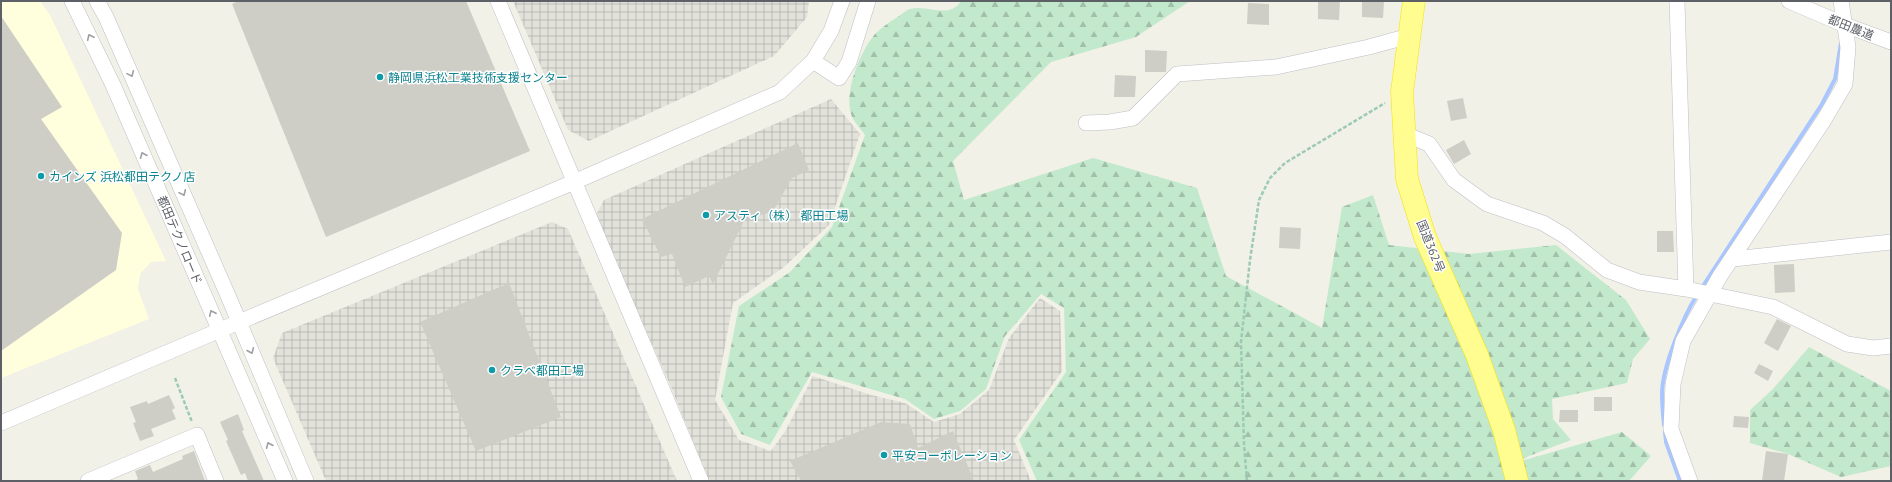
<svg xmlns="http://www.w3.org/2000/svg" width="1892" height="482" font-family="'PT Sans','Noto Sans JP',sans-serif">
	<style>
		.commercial { fill: #ffffde }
		.industrial { fill: url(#industrial-grid) }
		.forest { fill: url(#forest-firs) }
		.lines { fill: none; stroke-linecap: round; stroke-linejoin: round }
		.stream { stroke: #a9c6ff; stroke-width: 4 }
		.building { fill: #cecdc6 }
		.minor-casing { stroke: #bebfc6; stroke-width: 16 }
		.highway-casing { stroke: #f8e200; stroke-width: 23 }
		.path { stroke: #9ccab4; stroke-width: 2.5; stroke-dasharray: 4 2; stroke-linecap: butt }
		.minor { stroke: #fff; stroke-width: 15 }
		.highway { stroke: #fffc90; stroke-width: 22 }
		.oneway { stroke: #9ea0a4 }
		.culture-dot { fill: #0f9aa8; stroke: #fff; stroke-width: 1.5 }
		.labels { text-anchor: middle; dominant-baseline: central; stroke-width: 3; stroke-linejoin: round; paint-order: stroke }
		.street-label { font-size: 12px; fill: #5e6068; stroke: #fff }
		.culture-label { font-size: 12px; fill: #0d838f; stroke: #fff; text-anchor: start }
	</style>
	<defs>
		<pattern id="industrial-grid" width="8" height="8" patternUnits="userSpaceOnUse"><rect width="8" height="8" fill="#e2e2db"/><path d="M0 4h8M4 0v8" fill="none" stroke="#babbb5"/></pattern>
		<pattern id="forest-firs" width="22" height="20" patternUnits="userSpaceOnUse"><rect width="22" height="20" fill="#c3e9cc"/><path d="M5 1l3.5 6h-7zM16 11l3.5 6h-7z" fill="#a2c0a9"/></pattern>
	</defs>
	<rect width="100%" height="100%" fill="#f1f1e7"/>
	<path class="commercial" d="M1,1H40L50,15L166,261L151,262L140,274L138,289L149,319L1,378Z"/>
	<path class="industrial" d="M513,1H809L807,17L774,56L589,141L568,130Z
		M831,99L860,134L829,225L784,267L733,303L715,400L739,440L771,451L786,430L813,376L871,395L905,403L934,422L960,414L989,390L1009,338L1040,298L1060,311L1062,371L1014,440L1031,481H709L669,382L595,217L604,200Z
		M552,222L568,229L677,481H326L273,358L282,333Z"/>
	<path class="forest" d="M961,1H1190L1136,37L1051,62L953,161L964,200L1093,158L1197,188L1226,276L1322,328L1342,207L1373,195L1389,245L1469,254L1556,245L1626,300L1650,339L1633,359L1627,383L1552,399L1553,419L1571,440L1529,456L1518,462L1622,432L1651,456L1629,481H1037L1019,440L1066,372L1064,308L1041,294L1005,336L986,389L960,411L934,419L905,399L812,372L770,445L741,434L721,397L739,306L790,272L832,227L865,135C861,129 853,121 851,114C844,91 860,52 875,34C882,27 891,21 899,16C902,14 906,10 910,9C927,4 949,20 961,1Z
		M1809,347L1891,391V466L1841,477L1788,454L1750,443V410L1773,389Z"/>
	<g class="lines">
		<path class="stream" d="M1701,289L1822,104L1835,79L1841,43
			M1664,425C1663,415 1662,404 1662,394C1662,368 1683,317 1697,295
			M1665,432L1666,442L1680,481"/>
	</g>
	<path class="building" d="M238,1H466L530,151L326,237L232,4Z
		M1318,1H1340L1339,20L1318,19Z
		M1362,1H1384L1383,18L1362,17Z
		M1248,3L1269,4V25L1247,24Z
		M1,16L62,107L41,119L122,233L116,270L1,351Z
		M1145,50L1167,51L1166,72H1145Z
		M1115,75L1136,76L1135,97H1114Z
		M1463,98L1467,118L1451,121L1447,101Z
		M1464,140L1471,154L1454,164L1446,150Z
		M798,143L809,170L792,178L773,211L744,221L713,284L709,276L685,287L672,254L661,257L642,219Z
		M1280,227L1301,228L1300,249L1279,248Z
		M1657,231H1673L1674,252H1657Z
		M1794,264L1795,292L1775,293L1774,265Z
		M509,283L561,417L476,451L420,322Z
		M1777,319L1791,326L1778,351L1764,343Z
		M1759,364L1773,371L1768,381L1754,373Z
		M169,395L175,408L172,410L176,419L151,429L154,436L140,441L133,423L136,422L130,407L147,401L148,404Z
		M1594,397H1612V411H1594Z
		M1560,410H1578V422H1559Z
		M238,414L244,430L242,431L264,481H248L245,473L241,475L226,441L228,440L220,422Z
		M1734,416L1749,417L1748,428L1733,427Z
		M881,422L910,424L918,448L953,431L974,481H801L790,461Z
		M194,451L205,481H134L138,479L135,471L150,465L153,472L183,459L182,456Z
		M1766,451L1788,454L1784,481H1762Z"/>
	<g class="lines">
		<g class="minor-casing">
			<path id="minor" d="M72,1L113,85L285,481
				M97,1L106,17L229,298L306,481
				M498,1L701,481
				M1677,1L1686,289
				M1789,1L1845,25L1891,42
				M813,61L839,78L849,62L868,1
				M1086,123L1110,122L1133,118L1177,74L1276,67L1369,47L1409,36
				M1405,134L1429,144L1454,180L1487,204L1543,223L1565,236L1607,270L1639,282L1686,289L1773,307L1847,344L1873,348L1891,346
				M1733,259L1891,242
				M1,423L239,322L574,182L780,92L813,61L831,31L842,1
				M88,481L197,435L216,481
				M1690,481L1671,429L1673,384L1683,341L1720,276L1824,120L1845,84L1848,47L1841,1"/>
		</g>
		<g class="highway-casing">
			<path id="highway" d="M1414,1L1402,92L1407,179L1425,237L1477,355L1504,430L1517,481"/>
		</g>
		<path class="path" d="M175,378L192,422
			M1247,481L1244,444L1241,342L1250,260L1259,200L1270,178L1285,163L1385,103"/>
		<use href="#minor" class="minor"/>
		<use href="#highway" class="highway"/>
	</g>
	<defs><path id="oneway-chevron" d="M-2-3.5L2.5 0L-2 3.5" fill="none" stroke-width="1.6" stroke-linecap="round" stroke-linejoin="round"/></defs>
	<g class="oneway">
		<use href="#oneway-chevron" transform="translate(90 37) rotate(-115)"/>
		<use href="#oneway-chevron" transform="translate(131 74) rotate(66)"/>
		<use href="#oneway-chevron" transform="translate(143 155) rotate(-113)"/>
		<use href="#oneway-chevron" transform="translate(183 193) rotate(66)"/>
		<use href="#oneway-chevron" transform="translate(212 313) rotate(-115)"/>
		<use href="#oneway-chevron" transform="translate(251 351) rotate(67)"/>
		<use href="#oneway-chevron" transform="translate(269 445) rotate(-113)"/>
	</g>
	<g class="culture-dot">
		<circle cx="380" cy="77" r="4"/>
		<circle cx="41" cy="176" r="4"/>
		<circle cx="706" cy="215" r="4"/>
		<circle cx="492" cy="370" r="4"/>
		<circle cx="884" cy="455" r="4"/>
	</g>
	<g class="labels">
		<g class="street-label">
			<text transform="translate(1851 27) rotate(22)">都田農道</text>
			<text transform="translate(180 240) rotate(67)">都田テクノロード</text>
			<text transform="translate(1431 246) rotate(68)">国道362号</text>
		</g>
		<g class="culture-label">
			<text x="388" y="77">静岡県浜松工業技術支援センター</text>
			<text x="49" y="176">カインズ 浜松都田テクノ店</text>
			<text x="714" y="215">アスティ（株） 都田工場</text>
			<text x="500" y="370">クラベ都田工場</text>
			<text x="892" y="455">平安コーポレーション</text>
		</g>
	</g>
	<rect width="1892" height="482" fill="none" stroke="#5e6068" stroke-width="4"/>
</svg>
